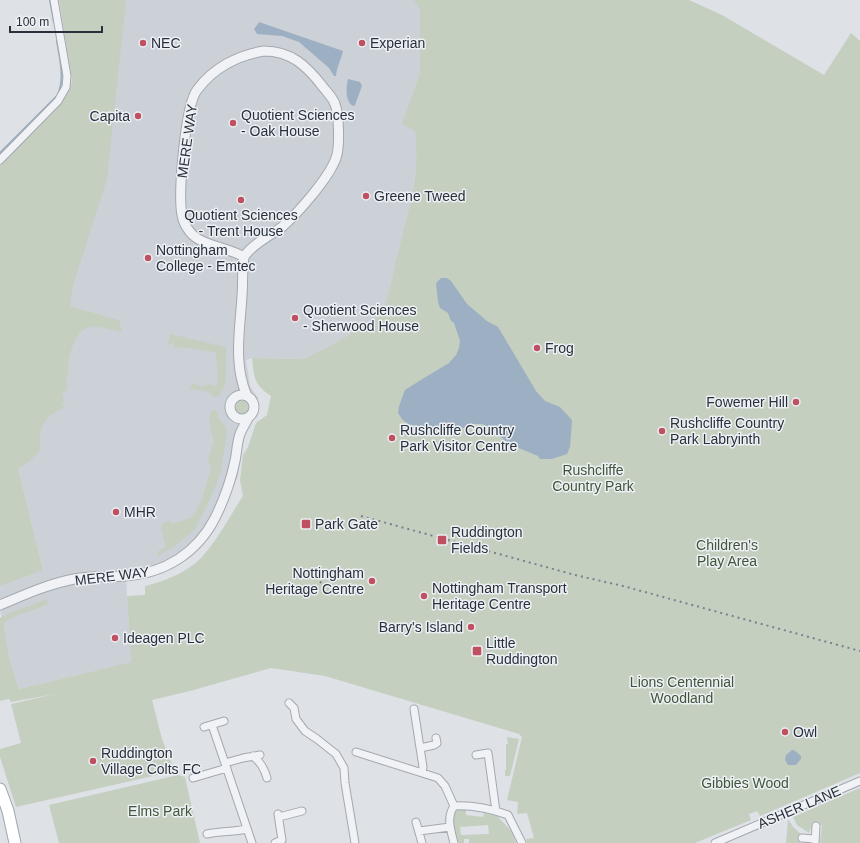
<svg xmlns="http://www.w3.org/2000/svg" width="860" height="843" font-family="Arial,sans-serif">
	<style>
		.built { fill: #ccd0d7 }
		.green { fill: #c4cfc0; fill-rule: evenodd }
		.water { fill: #9dafc2 }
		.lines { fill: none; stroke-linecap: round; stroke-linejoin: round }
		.stream { stroke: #9dafc2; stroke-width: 2 }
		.minor-casing { stroke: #a4a8af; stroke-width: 9 }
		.tertiary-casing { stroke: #a4a8af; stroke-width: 11 }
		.primary-casing { stroke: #9fa6b0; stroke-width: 13 }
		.minor { stroke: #f0f2f5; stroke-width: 7 }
		.tertiary { stroke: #f0f2f5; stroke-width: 9 }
		.primary { stroke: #fff; stroke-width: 11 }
		.rail { stroke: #79818d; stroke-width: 2; stroke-dasharray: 2 4; stroke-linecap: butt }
		.poi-dot { fill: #be5062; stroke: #edf0f4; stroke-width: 1.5 }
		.labels { text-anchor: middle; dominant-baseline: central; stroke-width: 3; stroke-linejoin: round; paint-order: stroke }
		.poi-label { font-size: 14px; fill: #29303b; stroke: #edf0f4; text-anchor: start }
		.street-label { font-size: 14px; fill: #29303b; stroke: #edf0f4 }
		.park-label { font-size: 14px; fill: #3e5538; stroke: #edf0f4 }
	</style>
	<rect width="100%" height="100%" fill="#dee1e6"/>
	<path class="built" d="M115,0H429L425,104L408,225L398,269L383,313L337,342L303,359L252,358L246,360L250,386L258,398L256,414L252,419L243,438L238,476L214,528L198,549L177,565L166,571L126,579L131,662L19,689L10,661L0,610V586L43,569L17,466Z"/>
	<path class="green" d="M59,0H126L107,179L73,285L70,306L121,321L119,324L122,330L120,332C92,324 79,321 70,355L69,356C70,361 67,364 69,371H67L68,376H66L68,386L66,387L67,391L62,393L65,402L62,403L64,408C45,414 36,431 41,450L31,460L18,469L43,570L0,586V165L62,102L70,89L72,80Z
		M414,0H689L722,15L824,75L851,33L860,41V773L760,816L757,811L749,814L751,820L695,843H527L526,839L534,838L527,813L517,814L518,802L507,800L522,737L519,734L325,676L271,668L190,691L152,700L162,739L175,771L16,807L0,757V749L21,743L11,704L55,694L11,702L9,699L0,701V618L10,613L42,601L47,600L48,604L31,611L19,614L3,623L10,661L19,689L131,662L127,596L145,595V586C165,581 186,573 201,558C217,541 230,516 243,496L240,480L243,455L248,447L256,423L267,415L271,396C254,385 254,377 252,358L303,359L337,342L383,313C390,293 393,273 398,253C408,213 421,173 415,131L402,124L420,74V9Z
		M170,334L226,347V382L219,396L214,397L207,391L190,389L192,383L196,384L201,387L209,384L214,386L218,384L216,352C201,351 190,347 174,347L173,343L168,344Z
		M234 407a7 7 0 1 1 14 0a7 7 0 1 1-14 0Z
		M215,409L218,413V418L226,427L227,434L220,474L211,497L195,529L179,543L158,556L157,552L166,547L161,528L163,523L170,521L171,524L191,518L196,512L203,496L211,468L208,460L214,441C211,432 208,420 211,411Z
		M507,737L519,739L510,776H505V770H506V744H508Z
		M178,775L185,777L200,843H59L49,805Z
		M860,788V843H820L822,825H812L809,833L797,825L793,817Z
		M462,808L466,810V815L483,817L484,813L497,816L512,832L516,843H469V839H464V843H458L453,821L456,810ZM488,825L489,834L461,835L460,827Z
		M788,819L793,827L801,834L800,843H801H786Z"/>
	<path class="water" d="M259,22L343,51C341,59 336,70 336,76H334L329,68L299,42L282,36L257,34L254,29L258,24Z
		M348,79L360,82L362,86L355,105L353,106C345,101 346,88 348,79Z
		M441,278H447L451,281L467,304L487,321L498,327L536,391L545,401L560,407L572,420L570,447L567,454L552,459H540L538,456L509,444L492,429L482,424H475L463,428L430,429L408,424L402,419L398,413L399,406L405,390L424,378L449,363L456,355L459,348L460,341L454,323L451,321L448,313L440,308L438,302L436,283Z
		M792,750H794L801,756V759L796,765H788L785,760L786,755Z"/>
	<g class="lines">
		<path class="stream" d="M50,0L54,22
			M0,153L58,95C65,77 60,59 57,41"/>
		<g class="minor-casing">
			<path id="minor" d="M0,160L58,101L66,87L67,76L54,0
				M289,703L294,708L296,719L305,731L317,739L336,754L344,768L345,783L355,843
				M414,709L423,767L422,772
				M212,725L252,843
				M204,727L224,721
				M420,748L434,745L437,743L436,738
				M356,752L438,778L445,786L454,806
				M476,755L488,753L496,811
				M253,756C261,763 264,768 267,778
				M225,763L243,758L260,755
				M193,778L227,768
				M454,806C472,805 491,809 508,815L522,843
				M454,806C446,818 451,831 454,843
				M279,817L302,811
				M416,822L422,843
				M419,831L450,827
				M207,834C220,831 233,832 247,829
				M802,838L815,839
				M275,843L282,840L278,814
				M715,843L860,781
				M815,843L816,826"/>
		</g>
		<g class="tertiary-casing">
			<path id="tertiary" d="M264,51C291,51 307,66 323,87C327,92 333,98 335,104C339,115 340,148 336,158C329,178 298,213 282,227C271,235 251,245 244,257C228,247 201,246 190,232C186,227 183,221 182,215C178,194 185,106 197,90C213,68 238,55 264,51Z
				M244,257C242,270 243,283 242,296C240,330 233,364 247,396
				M230 407a12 12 0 1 1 24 0a12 12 0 1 1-24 0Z
				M0,605C24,595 48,584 74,579C91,576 109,577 126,576C165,573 197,553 215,518C224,500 231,480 235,461C237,452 237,442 240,434C242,428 246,423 248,418"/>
		</g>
		<g class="primary-casing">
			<path id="primary" d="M0,789L8,811L15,843"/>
		</g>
		<use href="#minor" class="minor"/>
		<use href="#tertiary" class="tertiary"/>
		<use href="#primary" class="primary"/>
		<path class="rail" d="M361,516L575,575L623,586L860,651
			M320,583L323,580"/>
	</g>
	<g class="poi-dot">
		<circle cx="143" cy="43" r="4"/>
		<circle cx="362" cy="43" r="4"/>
		<circle cx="138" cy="116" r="4"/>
		<circle cx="233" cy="123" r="4"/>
		<circle cx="366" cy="196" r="4"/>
		<circle cx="241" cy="200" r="4"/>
		<circle cx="148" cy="258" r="4"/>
		<circle cx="295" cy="318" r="4"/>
		<circle cx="537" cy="348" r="4"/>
		<circle cx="796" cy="402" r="4"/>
		<circle cx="662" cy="431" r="4"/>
		<circle cx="392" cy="438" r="4"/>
		<circle cx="116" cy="512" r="4"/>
		<rect x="301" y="519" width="10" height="10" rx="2"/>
		<rect x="437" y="535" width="10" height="10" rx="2"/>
		<circle cx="372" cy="581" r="4"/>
		<circle cx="424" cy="596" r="4"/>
		<circle cx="471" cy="627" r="4"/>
		<circle cx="115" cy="638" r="4"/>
		<rect x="472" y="646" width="10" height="10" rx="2"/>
		<circle cx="785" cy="732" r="4"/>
		<circle cx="93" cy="761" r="4"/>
	</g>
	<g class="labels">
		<g class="poi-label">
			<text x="151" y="43">NEC</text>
			<text x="370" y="43">Experian</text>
			<text x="241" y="115">Quotient Sciences<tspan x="241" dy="16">- Oak House</tspan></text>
			<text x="130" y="116" text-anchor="end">Capita</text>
			<text x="374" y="196">Greene Tweed</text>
			<text x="241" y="215" text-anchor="middle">Quotient Sciences<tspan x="241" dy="16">- Trent House</tspan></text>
			<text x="156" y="250">Nottingham<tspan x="156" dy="16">College - Emtec</tspan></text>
			<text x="303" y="310">Quotient Sciences<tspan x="303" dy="16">- Sherwood House</tspan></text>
			<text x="545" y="348">Frog</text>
			<text x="788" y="402" text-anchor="end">Fowemer Hill</text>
			<text x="670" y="423">Rushcliffe Country<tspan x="670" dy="16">Park Labryinth</tspan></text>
			<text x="400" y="430">Rushcliffe Country<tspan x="400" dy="16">Park Visitor Centre</tspan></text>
			<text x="124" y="512">MHR</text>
			<text x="315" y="524">Park Gate</text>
			<text x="451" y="532">Ruddington<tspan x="451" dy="16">Fields</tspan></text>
			<text x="364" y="573" text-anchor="end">Nottingham<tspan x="364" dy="16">Heritage Centre</tspan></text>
			<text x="432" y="588">Nottingham Transport<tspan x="432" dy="16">Heritage Centre</tspan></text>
			<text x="463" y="627" text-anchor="end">Barry's Island</text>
			<text x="123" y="638">Ideagen PLC</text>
			<text x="486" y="643">Little<tspan x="486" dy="16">Ruddington</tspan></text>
			<text x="793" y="732">Owl</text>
			<text x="101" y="753">Ruddington<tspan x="101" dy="16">Village Colts FC</tspan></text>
		</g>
		<g class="street-label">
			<text transform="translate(187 141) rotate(-82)">MERE WAY</text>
			<text transform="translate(112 576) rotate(-7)">MERE WAY</text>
			<text transform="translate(799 807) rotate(-23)">ASHER LANE</text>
		</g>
		<g class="park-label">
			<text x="593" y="470">Rushcliffe<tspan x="593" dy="16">Country Park</tspan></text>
			<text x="727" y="545">Children's<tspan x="727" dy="16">Play Area</tspan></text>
			<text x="682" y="682">Lions Centennial<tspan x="682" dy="16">Woodland</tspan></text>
			<text x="745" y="783">Gibbies Wood</text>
			<text x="160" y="811">Elms Park</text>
		</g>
	</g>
	<path d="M10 26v6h92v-6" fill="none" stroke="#29303b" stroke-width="2"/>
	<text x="16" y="26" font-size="12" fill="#29303b" stroke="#edf0f4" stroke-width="3" paint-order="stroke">100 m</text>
</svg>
